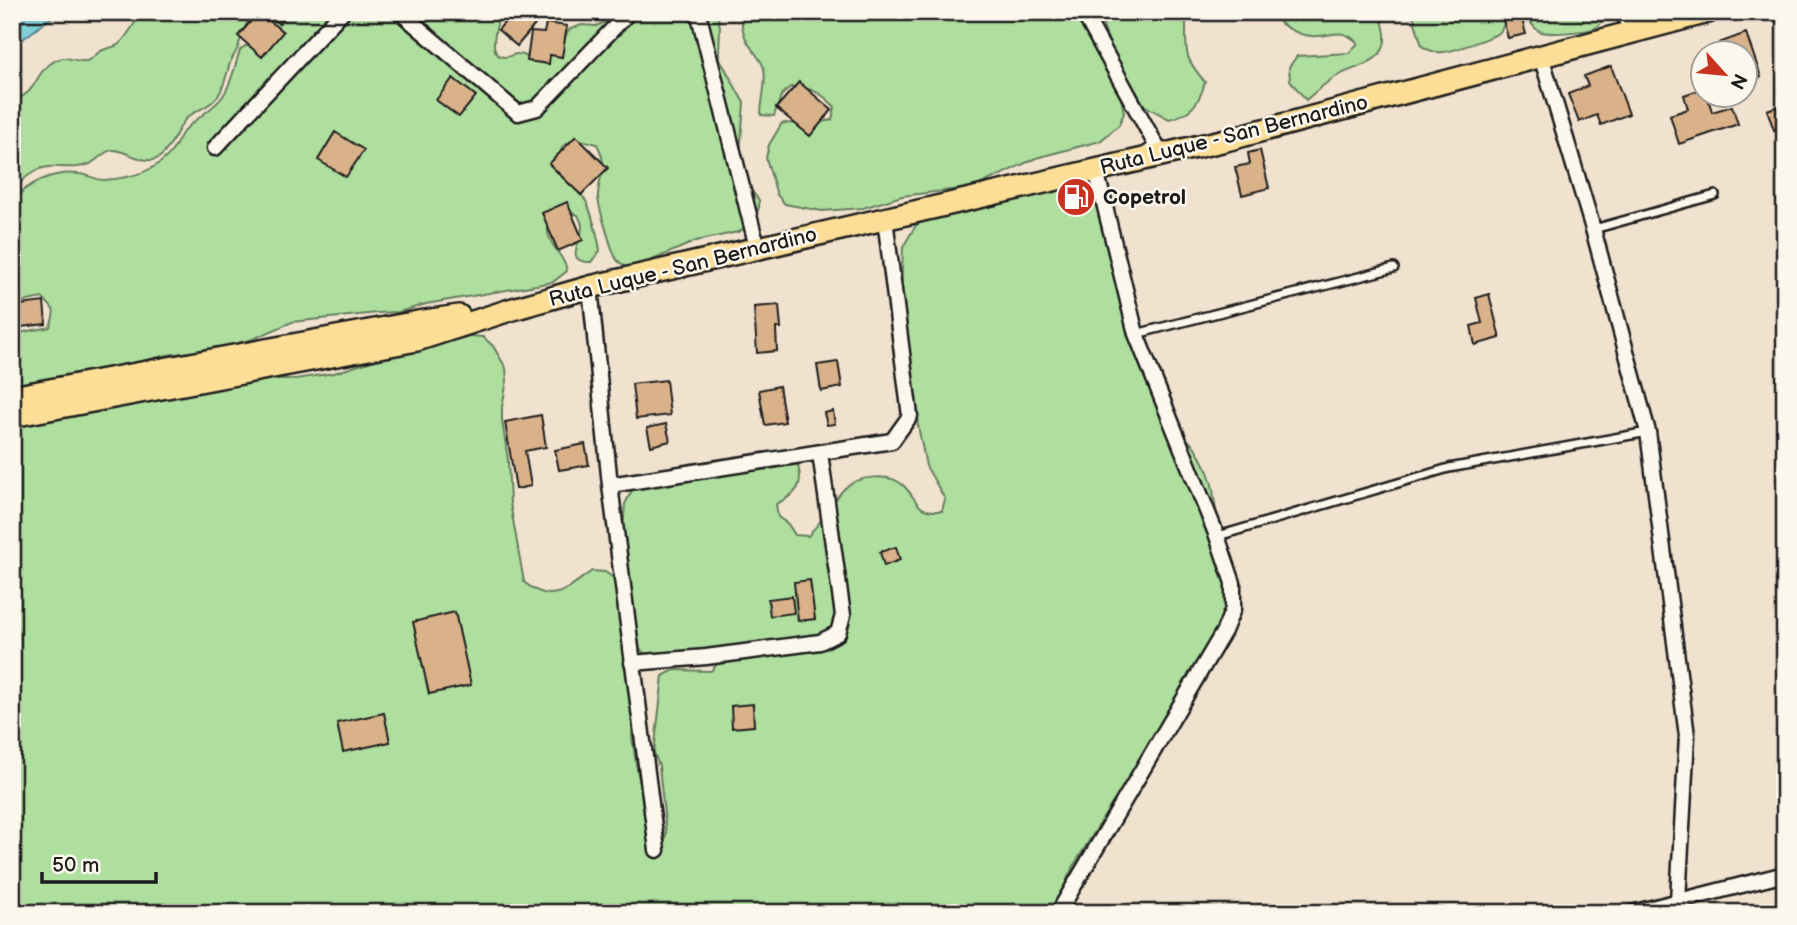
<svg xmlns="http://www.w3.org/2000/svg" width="1797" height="925" font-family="'Balsamiq Sans',sans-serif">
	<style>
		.green { fill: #aedf9f; stroke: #657e5e; stroke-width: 2 }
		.water { fill: #80d0da; stroke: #58888e; stroke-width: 2 }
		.building { fill: #d9b28a; stroke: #1c1c1c; stroke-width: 2 }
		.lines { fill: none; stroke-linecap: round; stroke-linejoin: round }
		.lane-casing { stroke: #1c1c1c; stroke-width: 12 }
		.street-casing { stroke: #1c1c1c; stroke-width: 19 }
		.primary-casing { stroke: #1c1c1c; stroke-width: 26 }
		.lane { stroke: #fbf7ec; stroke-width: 7 }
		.street { stroke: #fbf7ec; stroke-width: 14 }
		.primary { stroke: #fcde96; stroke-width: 21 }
		.labels { text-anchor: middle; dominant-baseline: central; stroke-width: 5; stroke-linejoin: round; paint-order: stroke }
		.street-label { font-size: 21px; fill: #1c1c1c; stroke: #fbf7ec }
		.poi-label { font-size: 21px; font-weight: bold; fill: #1c1c1c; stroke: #fbf7ec; text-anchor: start }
	</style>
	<rect width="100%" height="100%" fill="#f1e2cf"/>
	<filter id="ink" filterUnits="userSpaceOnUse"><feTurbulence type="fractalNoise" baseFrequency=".0143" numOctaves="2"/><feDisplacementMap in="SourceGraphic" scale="14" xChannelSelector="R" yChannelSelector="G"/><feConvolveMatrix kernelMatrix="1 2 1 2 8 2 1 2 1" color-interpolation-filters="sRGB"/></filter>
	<g filter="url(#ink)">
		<path class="green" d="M142,12H253C244,25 243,33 238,47C236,53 231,59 229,66C226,77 224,87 218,96C208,110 193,109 184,121C176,132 171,148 160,157C146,167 127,150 113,150C105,150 98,160 90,164C72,171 59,164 43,168C31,171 21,182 12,190V100C37,95 33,76 50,64C67,51 71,63 86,61C92,60 94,56 99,52C105,48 114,48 119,44C127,38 135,21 142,12Z
			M262,12H500C498,23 485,57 505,57C511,57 510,55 516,54C522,53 527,57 532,59L555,50L570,29L582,25L596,26L619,16L624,12H717L720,27L719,55L721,61L744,103L739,167L743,180L759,200V208L750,226L738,232L696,241L641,265L626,267C623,265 620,263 617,260C613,255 598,205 598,197C598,174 610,170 597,144C584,140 575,138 563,146L555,165C563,183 573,184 584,198C590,205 599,241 600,251L591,262C562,263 583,239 582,227C582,223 580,219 578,215L567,210L550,219C549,223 547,227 548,232C549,246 565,256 567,271L553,282L426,304L399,312L377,313L292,322L253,339L217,349L167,355L79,377L12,398V336C20,331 39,330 50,327C56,310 56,310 42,298L12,304V202C28,182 54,171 79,174C88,174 97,181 105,180C130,178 156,172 172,151C176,145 179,138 183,132C194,119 213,110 223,96C232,83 235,65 240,50L245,46L264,47L259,15Z
			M742,12H1077L1119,87L1124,113L1119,125L1100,141L1036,158L975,187L902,196L863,208L822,211L785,204L777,195L766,158L769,145L782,123L807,124L832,120L835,107C822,93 809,86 790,87L781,96L774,116L761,115C761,100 767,83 764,69C763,63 759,59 756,54C745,41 740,29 742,12Z
			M1098,12H1176L1186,23C1186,55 1184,57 1205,82C1199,104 1191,114 1169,119L1145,106L1123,74L1116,62Z
			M1269,12H1386L1382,21C1397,65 1356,63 1332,79C1323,85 1314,93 1306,100L1290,80L1289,67L1297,56L1349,53L1358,43C1339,25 1333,38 1312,36C1295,35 1279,24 1269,12Z
			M1412,12H1509C1505,18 1504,27 1500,32C1494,37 1451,52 1443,52C1434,53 1429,50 1422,46Z
			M1537,12H1606C1604,17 1602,24 1597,27C1589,32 1548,35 1539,31C1535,29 1534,27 1531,23Z
			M1095,180L1107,183L1112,196L1114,209L1115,269L1168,420L1195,447L1208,472L1212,484L1227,582L1226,610L1211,647L1187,680L1147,754L1110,807L1074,865L1068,877L1056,913H12V422L192,385L268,379H295L334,373L372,361L470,336L483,337L493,346L506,368L507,381L502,407V420L508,460L510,503L524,582C553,607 567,588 592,571L605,572L615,579L632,683V737L636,764L652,843L664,845L666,833L659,766L654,753L663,676L674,670L711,671L719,662L654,659L643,652L635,642L616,553L623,530L625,504L631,492L639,483L648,474L660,469L686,466L797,463C805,486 797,494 776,504L778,517L788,524L795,535L808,536C815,528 822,519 828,511C833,504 838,495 844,489C857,475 891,473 904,486C920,502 914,512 942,511L945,499L926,466L913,400L901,297L903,247L916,225L927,219Z"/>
		<path class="water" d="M12,12H59L12,47Z"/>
		<path class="building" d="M259,12L283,32L262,57L238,36Z
			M265,12H289L279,24Z
			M513,12H530L539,20L517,46L498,30Z
			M1520,12L1526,34L1508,38L1501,13Z
			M546,23L567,26L562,57L550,55L549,64L527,61L531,32L544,33Z
			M1746,33L1761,77L1744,83V52H1722L1719,43Z
			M1611,66L1629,114L1601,125L1597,115L1579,122L1568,94L1588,86L1584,76Z
			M453,78L476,96L459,117L436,100Z
			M799,82L832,110L810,136L776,108Z
			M1702,89V94H1707L1712,112L1732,106L1738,124L1679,144L1670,115L1688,109L1684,95Z
			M1785,104V127L1774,130L1767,110Z
			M335,132L364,150L346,177L318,160Z
			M576,136L608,168L581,195L549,164Z
			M1260,150L1269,188L1242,195L1235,167L1250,164L1248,153Z
			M567,202L583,240L558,251L542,213Z
			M1489,294L1500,338L1475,345L1471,326L1482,323L1476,298Z
			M44,302L46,324L12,328V306Z
			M779,305L781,328H776L777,351L757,353L754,307Z
			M838,362L842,387L821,391L817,365Z
			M666,380L670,415L636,419L632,384Z
			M779,386L785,422L765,425L759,390Z
			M833,411L835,424L827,425L824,413Z
			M541,415L546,447L525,451L531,486L516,489L505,422Z
			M666,424L670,441L651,446L647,428Z
			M585,444L589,465L559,470L555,450Z
			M896,547L900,560L884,566L880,552Z
			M810,580L815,619L798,621L794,582Z
			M792,596L794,613L770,616L768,599Z
			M455,612L471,685L429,694L413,622Z
			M753,704L754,726L732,728L731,706Z
			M384,713L390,742L343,752L337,723Z"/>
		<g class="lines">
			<g class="lane-casing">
				<path id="lane" d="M1594,229L1715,195
					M1136,334L1394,268
					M1218,536L1449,468L1648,432"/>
			</g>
			<g class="street-casing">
				<path id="street" d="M400,12L518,113L537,108L629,12
					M698,12L755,239L752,250
					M1083,12L1157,147L1143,157
					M1623,12L1628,24L1633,32
					M1541,56L1593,229L1648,432L1687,736L1678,901
					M215,148L342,12
					M590,287L610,485L657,850
					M610,485L892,441L910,416L885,219
					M632,663L706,657L820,642L838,633L843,615L820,453
					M1058,913L1224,631L1233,609V583L1217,536L1136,334L1096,170
					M1632,913L1785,874"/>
			</g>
			<g class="primary-casing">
				<path id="primary" d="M12,397L418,322L459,316
					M12,416L417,340L513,309L590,287L1226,140L1708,12"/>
			</g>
			<use href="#lane" class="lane"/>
			<use href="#street" class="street"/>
			<use href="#primary" class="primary"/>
		</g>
	</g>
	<defs>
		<g id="fuel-disc" transform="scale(2.0125)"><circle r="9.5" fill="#c8321e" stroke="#fbf7ec"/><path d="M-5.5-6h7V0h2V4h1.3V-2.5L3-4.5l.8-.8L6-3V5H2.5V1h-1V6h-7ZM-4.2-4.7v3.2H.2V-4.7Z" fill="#fff"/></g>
	</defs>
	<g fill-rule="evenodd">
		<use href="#fuel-disc" x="1076" y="197"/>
	</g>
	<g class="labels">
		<g class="street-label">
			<text transform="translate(1234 135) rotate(-14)">Ruta Luque - San Bernardino</text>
			<text transform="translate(683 267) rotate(-14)">Ruta Luque - San Bernardino</text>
		</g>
		<g class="poi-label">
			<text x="1103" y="197">Copetrol</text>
		</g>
	</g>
	<rect width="1797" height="925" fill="none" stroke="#fbf7ec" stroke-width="42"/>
	<rect x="21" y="21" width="1755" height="883" fill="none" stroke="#1c1c1c" stroke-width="2.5" filter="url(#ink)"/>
	<g transform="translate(1724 74) rotate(117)"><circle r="33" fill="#fbf7ec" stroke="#a29f99" stroke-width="2"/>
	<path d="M0-5L12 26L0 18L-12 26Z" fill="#c8321e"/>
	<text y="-10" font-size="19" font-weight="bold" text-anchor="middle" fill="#1c1c1c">N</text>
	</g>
	<path d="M42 872v10h114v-10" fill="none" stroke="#1c1c1c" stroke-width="3.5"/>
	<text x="52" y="872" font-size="21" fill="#1c1c1c" stroke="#fbf7ec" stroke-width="5" paint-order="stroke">50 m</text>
</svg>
